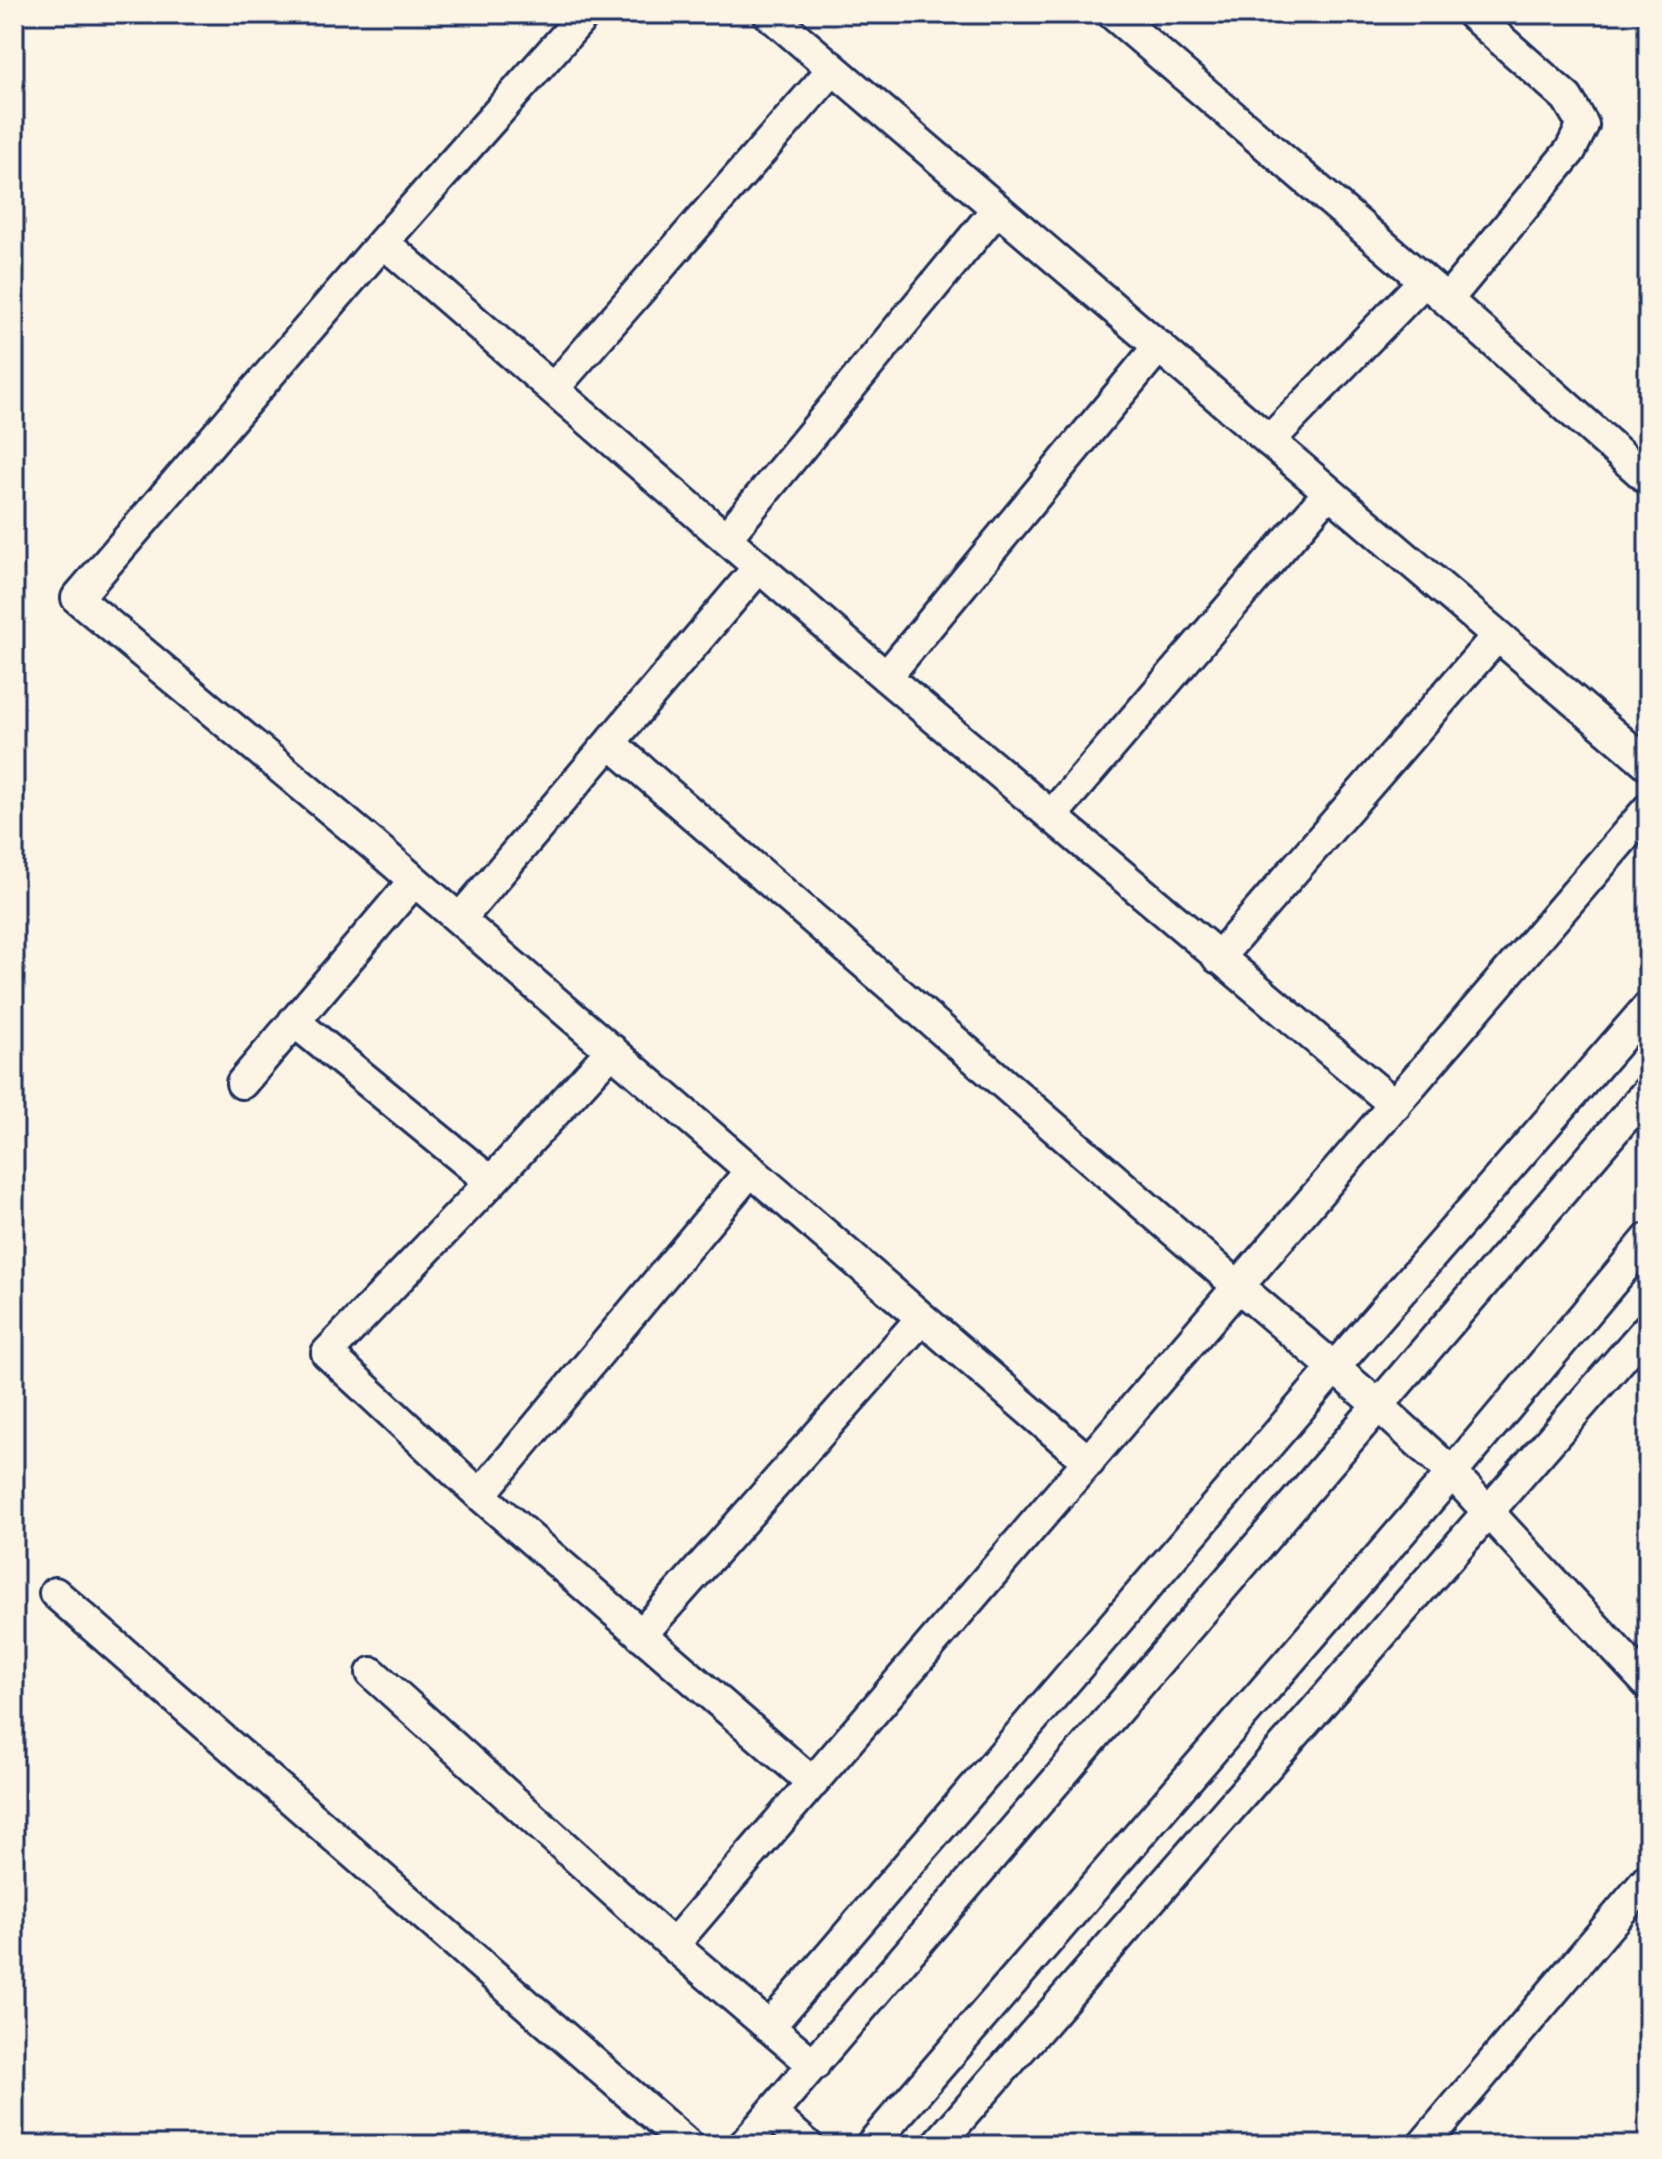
<svg xmlns="http://www.w3.org/2000/svg" width="1662" height="2159" font-family="'Patrick Hand',sans-serif">
	<style>
		.lines { fill: none; stroke-linecap: round; stroke-linejoin: round }
		.street-casing { stroke: #1b2f5e; stroke-width: 36 }
		.street { stroke: #fcf5e5; stroke-width: 30 }
	</style>
	<rect width="100%" height="100%" fill="#fcf5e5"/>
	<filter id="ink" filterUnits="userSpaceOnUse"><feTurbulence type="fractalNoise" baseFrequency=".0125" numOctaves="2"/><feDisplacementMap in="SourceGraphic" scale="16" xChannelSelector="R" yChannelSelector="G"/><feConvolveMatrix kernelMatrix="1 2 1 2 8 2 1 2 1" color-interpolation-filters="sRGB"/></filter>
	<g filter="url(#ink)">
		<g class="lines">
			<g class="street-casing">
				<path id="street" d="M585,14L383,242L77,598L372,844L1089,1462
					M769,14L1648,764
					M1113,14L1447,300L1648,479
					M383,242L886,677L1395,1105
					M1447,300L1570,151L1583,125L1567,98L1472,14
					M553,389L833,69
					M1269,441L1423,282
					M726,538L997,209
					M886,677L1159,346
					M610,743L1239,1287L1379,1406L1452,1473L1648,1684
					M1052,815L1329,492
					M460,919L759,567
					M1218,958L1497,636
					M294,1021L491,1182
					M242,1083L414,881
					M751,1170L480,1495L813,1783
					M480,1495L327,1353L491,1182L612,1050
					M55,1593L688,2145
					M641,1635L922,1318
					M372,1673L673,1945L814,2065
					M673,1945L1648,809
					M769,2027L1334,1368L1648,1007
					M772,2114L807,2145
					M744,2145L1648,1091
					M871,2145L1452,1473L1648,1239
					M937,2145L1648,1328
					M1423,2145L1648,1879"/>
			</g>
			<use href="#street" class="street"/>
		</g>
	</g>
	<rect width="1662" height="2159" fill="none" stroke="#fcf5e5" stroke-width="48"/>
	<rect x="24" y="24" width="1614" height="2111" fill="none" stroke="#1b2f5e" stroke-width="3" filter="url(#ink)"/>
</svg>
